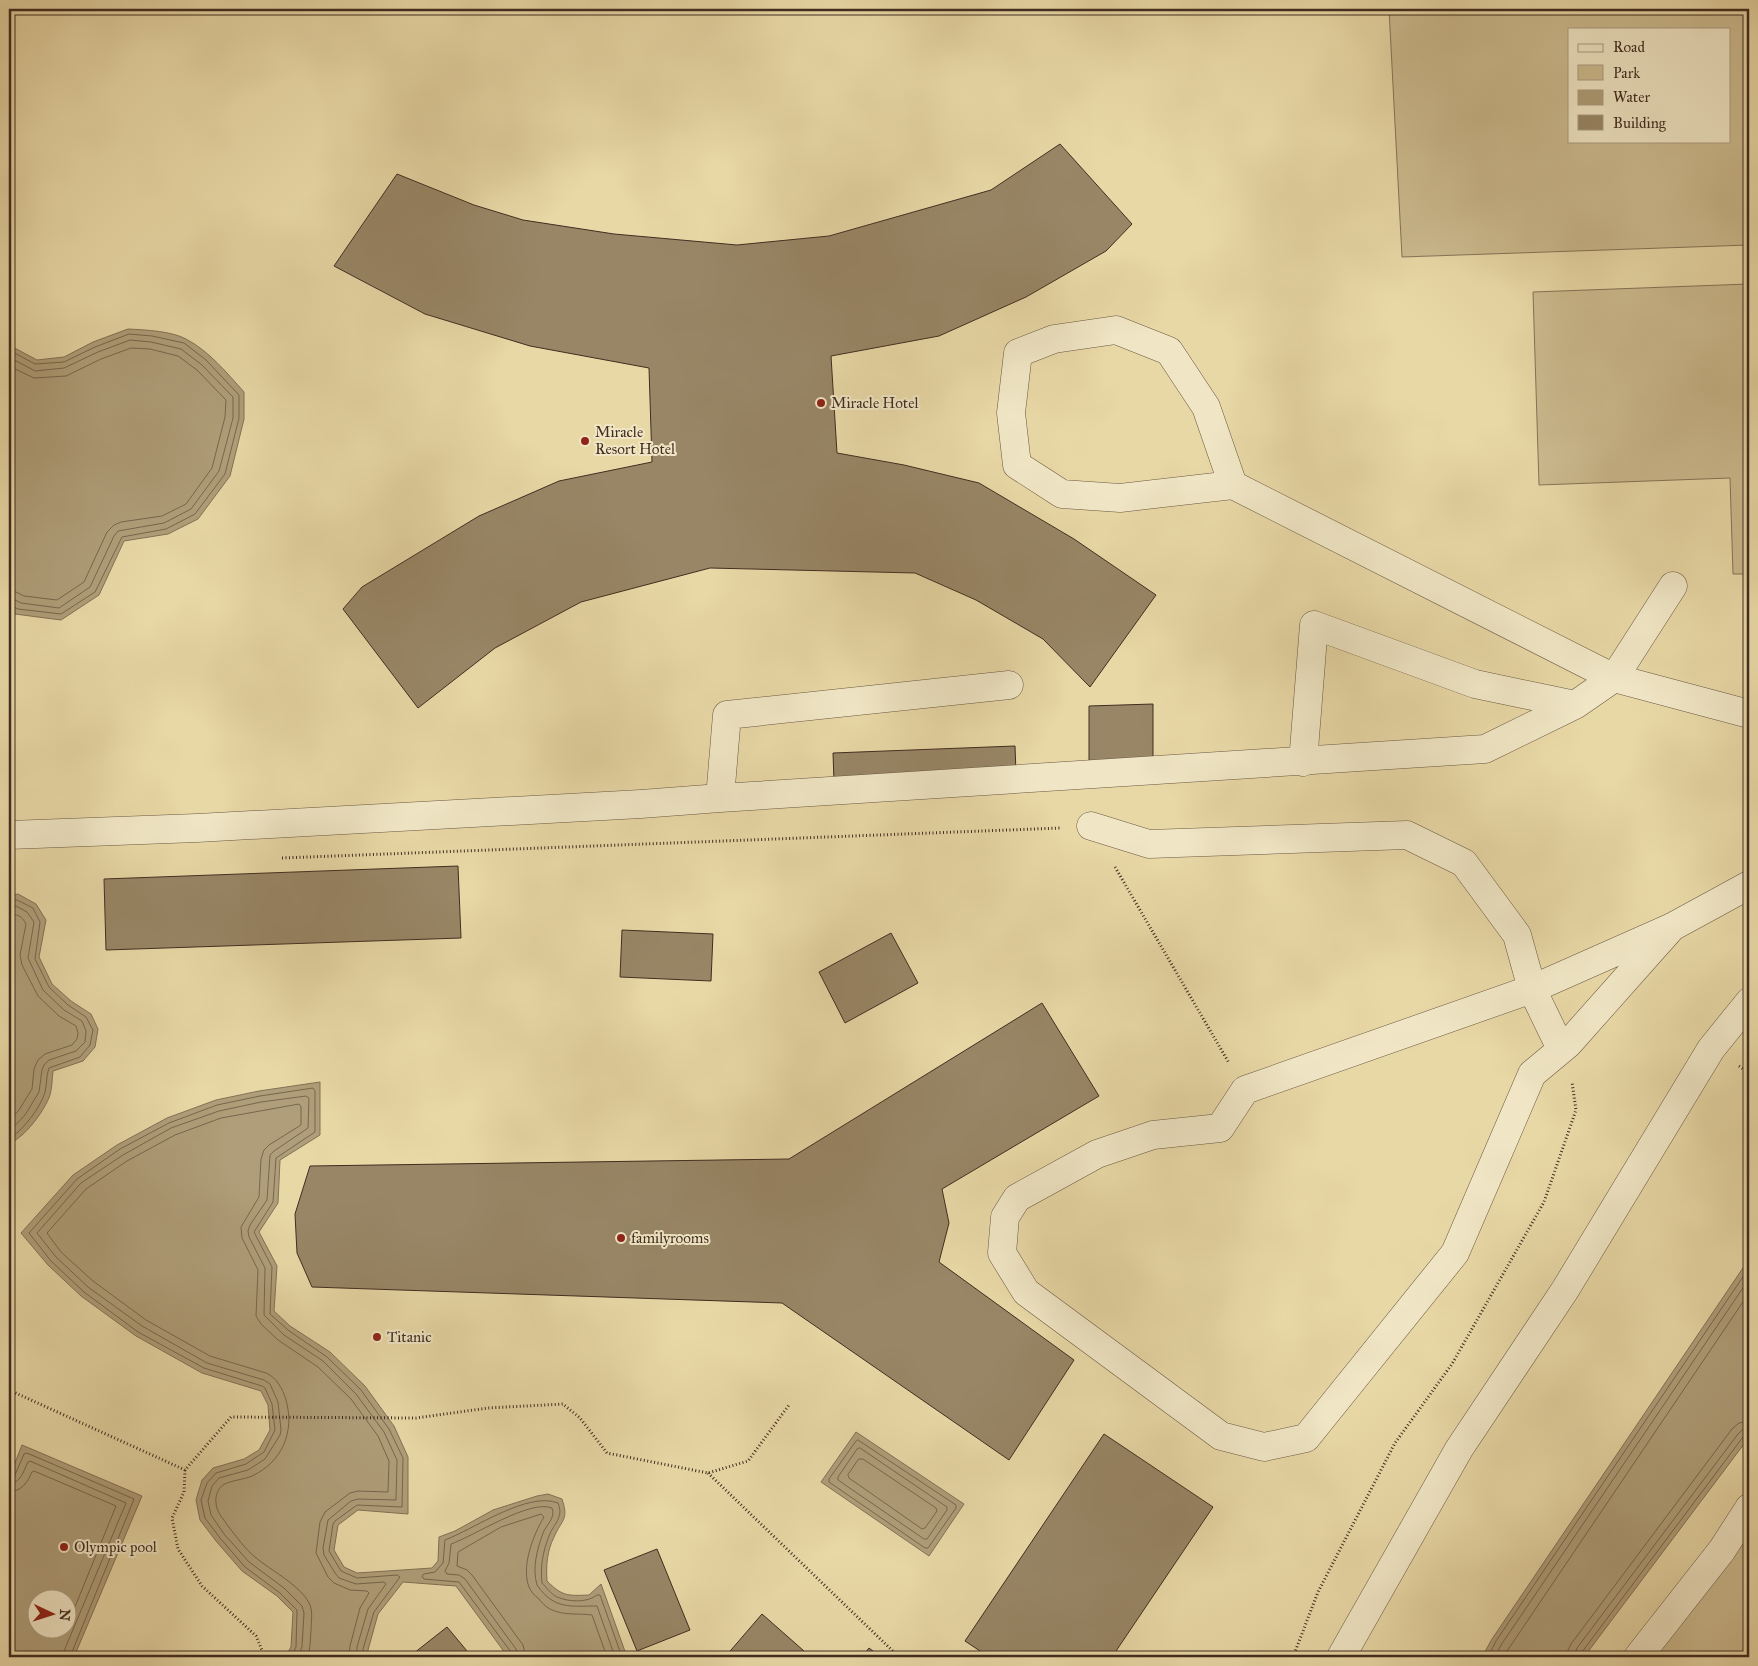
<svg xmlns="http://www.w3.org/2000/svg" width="1758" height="1666" font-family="'IM FELL Great Primer',serif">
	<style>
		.green { fill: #ccbb8f; stroke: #867458; fill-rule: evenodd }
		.water { fill: #af9e79; stroke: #837156; fill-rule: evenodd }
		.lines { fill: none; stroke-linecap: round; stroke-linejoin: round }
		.shore { stroke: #78664d; stroke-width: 1 }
		.building { fill: #988666; stroke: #412d21 }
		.minor-casing { stroke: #6b5842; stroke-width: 29 }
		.path { stroke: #412d21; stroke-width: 3; stroke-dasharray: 1 2.5; stroke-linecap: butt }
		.minor { stroke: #f0e6c5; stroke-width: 28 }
		.poi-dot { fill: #8f2418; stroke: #f0e6c5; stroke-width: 2 }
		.labels { text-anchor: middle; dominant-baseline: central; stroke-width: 4; stroke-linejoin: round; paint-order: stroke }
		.poi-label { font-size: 15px; fill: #412d21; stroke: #f0e6c5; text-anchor: start }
	</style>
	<rect width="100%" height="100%" fill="#e8d8a6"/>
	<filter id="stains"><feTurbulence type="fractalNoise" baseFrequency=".004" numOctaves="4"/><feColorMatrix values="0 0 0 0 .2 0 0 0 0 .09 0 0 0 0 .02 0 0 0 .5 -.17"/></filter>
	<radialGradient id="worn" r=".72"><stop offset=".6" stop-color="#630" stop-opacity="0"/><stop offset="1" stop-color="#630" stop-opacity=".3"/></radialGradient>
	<path class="green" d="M1389,9H1749V245L1402,257ZM1569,29H1729V141H1569Z
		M1749,284V574H1733L1730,478L1539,485L1533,292Z
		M1749,1529V1657H1656Z"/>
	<path class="water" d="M128,329C146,330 171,331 186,339C209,351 227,373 244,392V419L230,476L198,519L168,534L124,541L99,595L61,620L15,614L9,608V345L37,360L64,357L93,342Z
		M18,894L36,904L46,920L39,957L52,984L71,1001L91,1014L98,1029L95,1047L83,1061L53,1071C52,1079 52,1088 50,1095C45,1110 24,1139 9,1143V896Z
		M320,1082V1135L280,1160L278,1203L259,1232L277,1266L274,1311L290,1326L330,1352L365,1386L394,1426L408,1457V1514L358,1510L338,1525L334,1550L344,1567L357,1573L432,1568L438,1561L439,1537L455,1531L493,1510L537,1496L548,1494L562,1499C569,1520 562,1519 554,1537C547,1551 546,1565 547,1581C562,1596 567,1596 589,1595L601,1584L627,1657H508L456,1586L403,1582L378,1614L368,1650V1657H285L291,1647L293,1612L277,1596L242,1571L216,1541L200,1520L196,1500L202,1480L213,1468L244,1459L259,1450L270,1430L268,1405L261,1391L202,1373L136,1336L81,1296L48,1265L21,1233L73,1175L117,1145L167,1118L216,1100L259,1091Z
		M1749,1259V1437L1747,1440L1584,1657H1482L1492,1639Z
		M856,1432L964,1504L929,1556L821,1482Z
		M22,1445L142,1496L74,1657H9V1478ZM68,1598V1628H38V1598Z"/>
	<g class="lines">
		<path class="shore" d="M9,350L35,364L64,362L95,347L129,334L152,336L184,343L206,360L239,395V418L225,474L195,514L166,529L122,537L95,592L61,614L18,609L9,605
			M9,357L35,371L64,368L98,352L130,340L151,342L181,349L202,365L233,397V418L219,471L191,509L164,523L118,531L114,536L90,587L59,608L21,603L15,600L9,599
			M9,366L34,378L66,376L101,359L131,348L150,349L178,356L197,370L226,400L225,417L212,468L186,504L162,516L121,522L114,525L107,532L84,582L57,600L24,596L16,592L9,591
			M9,901L17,900L33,908L40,922L35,959L49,987L68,1005L86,1017L93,1030L90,1045L80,1057L49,1068C46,1076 47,1084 45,1092C42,1105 21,1134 9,1138
			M9,907L16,906L27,912L34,922L28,958L43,990L64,1010L82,1021L86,1031L85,1042L76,1051L49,1060L44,1065L42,1070L39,1092L25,1115L9,1132
			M9,914C17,914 22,916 26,924L20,955L22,965L38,996L59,1016L76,1026L78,1033L77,1039L72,1045L45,1054L38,1060L34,1069L32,1089L19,1110L9,1121
			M858,1440L956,1505V1508L928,1548H925L829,1482V1479L856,1441Z
			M860,1448L947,1507V1510L927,1539H924L838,1480V1477L857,1449Z
			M859,1459H863L936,1508L937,1511L925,1528L922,1529L849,1478L848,1475Z
			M9,1478L15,1475L24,1454L27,1453L134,1499L70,1657
			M9,1484C21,1483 23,1472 28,1462L30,1461L126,1503L64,1651L63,1657
			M9,1492C22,1491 27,1483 32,1472L34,1471L116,1506L68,1624
			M291,1657L296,1647L297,1610L280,1593L245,1567L220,1538L205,1518L201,1500L207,1483L216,1473L246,1464L264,1452L275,1430L272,1404L265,1388L262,1386L204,1368L138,1332L84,1292L51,1261L29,1233L77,1179L120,1149L169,1123L217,1105L260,1096L313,1088L315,1091V1132L276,1158L273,1202L254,1232L272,1267L270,1314L288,1330L327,1357L361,1390L389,1429L403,1458L402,1507L357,1505L335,1521L333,1524L329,1551L341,1571L357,1578L397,1575L400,1577L374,1612L363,1649V1657
			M298,1657L302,1647L304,1613L302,1606L284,1588L249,1562L224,1534L211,1515L208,1501L212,1486L219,1478L248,1470L265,1459L280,1435L281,1430L278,1402L270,1384L264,1380L207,1363L142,1326L88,1287L56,1257L37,1233L81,1183L123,1155L171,1128L219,1111L261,1102L306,1096L309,1098L308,1128L274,1151L270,1155L267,1200L250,1225L248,1231L249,1237L265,1268L264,1315L284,1335L323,1361L356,1394L384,1432L397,1460L396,1500L358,1499L351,1501L328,1520L323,1548L324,1555L335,1573L339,1578L356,1584L384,1582L386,1584L368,1609L357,1647V1657
			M307,1657C311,1649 310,1640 311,1631C311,1623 313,1612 310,1605C302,1586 270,1570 255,1557C245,1549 236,1536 228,1526C223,1518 216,1512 216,1502C215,1497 218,1488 223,1485C231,1480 243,1480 252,1476C282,1462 295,1432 286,1400C283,1389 276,1377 266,1373L210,1356L146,1320L93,1281L61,1252L47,1233L86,1189L127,1161L175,1135L221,1118L299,1104L301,1107V1125L269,1145L264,1150L261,1159L259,1197L241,1227L242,1238L258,1270L256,1316L261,1324L278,1340L318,1367L351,1399L378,1436L389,1461L388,1492L358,1491L350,1493L325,1512L320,1522L316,1553L328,1577L334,1583L350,1590L367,1591L369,1593L360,1608L350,1646L349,1657
			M512,1657L511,1652L459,1582L424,1579L422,1576L424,1574L435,1572L443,1563L445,1540C474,1529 528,1491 558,1503C564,1518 554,1523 549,1536C543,1551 540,1567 542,1583C546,1587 552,1595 557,1597C569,1602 587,1603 597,1595H600L622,1657
			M518,1657L516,1649L465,1579L459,1575L447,1574L445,1571L449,1563L451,1544C474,1536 530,1499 552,1508C556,1518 546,1525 543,1533C537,1550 532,1568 537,1585C554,1610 571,1606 597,1606L615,1657
			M526,1657L523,1645L472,1575L467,1570L457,1566L458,1552L501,1527L541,1514L544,1517C533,1535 521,1567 529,1587C531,1592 535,1596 539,1599C542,1603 546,1607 550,1609C564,1616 578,1613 592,1615L607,1657
			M1488,1657L1496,1641L1749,1268
			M1495,1657L1501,1645L1749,1279
			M1503,1657L1749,1293
			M1567,1657L1568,1650L1571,1644L1732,1429L1739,1423L1749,1421
			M1574,1657L1577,1648L1738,1434L1743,1429H1749
			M1581,1657L1582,1652L1743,1437L1749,1435"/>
	</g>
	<path class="building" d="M1060,144L1132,224L1106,251L1026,297L939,336L831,356L837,453L904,465L979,483L1074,539L1156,595L1090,687L1043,639L976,600L915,573L710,568L581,602L495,648L418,708L343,609L362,587L479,516L559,481L652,462L649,368L530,346L425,314L334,266L397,174L474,205L523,220L614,234L737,245L829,236L991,190Z
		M1153,704V762L1089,763V706Z
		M1015,746L1016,773L834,781L833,753Z
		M458,866L461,938L106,950L104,879Z
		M622,930L713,934L711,981L620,977Z
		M891,933L918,983L845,1023L819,972Z
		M1042,1003L1099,1096L942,1189L949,1223L939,1262L1074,1360L1009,1460L782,1303L312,1287L297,1253L295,1214L310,1166L789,1159Z
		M1104,1434L1213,1507L1112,1657H989L965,1641Z
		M657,1549L690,1630L637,1651L604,1570Z
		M762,1614L804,1651L799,1657H725Z
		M447,1627L472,1657H409Z
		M869,1648L881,1657H862Z"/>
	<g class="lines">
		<g class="minor-casing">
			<path id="minor" d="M1233,485L1206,407L1169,351L1116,330L1054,339L1018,353L1011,413L1017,465L1062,494L1120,498L1233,485L1614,678L1749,714
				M1009,685L727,715L720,798L1485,749L1575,705L1614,678L1673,586
				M1303,762L1314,625L1475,684L1575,705
				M1091,826L1149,844L1407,835L1464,863L1517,935L1532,989L1561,1049
				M9,835L197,828L641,804L720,798
				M1672,927L1568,1044L1532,1074L1455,1253L1306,1438L1264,1447L1221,1436L1026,1292L1002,1253L1005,1217L1017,1198L1097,1154L1153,1135L1220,1128L1245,1090L1532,989L1672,927L1749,885
				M1341,1657L1459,1449L1565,1290L1711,1049L1749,1002
				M1638,1657L1722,1550L1749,1508"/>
		</g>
		<path class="path" d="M282,858L1060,828
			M1115,867L1229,1063
			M1739,1066L1749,1073
			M9,1390L185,1470L231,1417L416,1418L488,1408L563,1404L580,1418L607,1453L708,1473L748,1461L789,1405
			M185,1470L184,1492L172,1518L178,1549L202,1586L256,1636L265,1657
			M708,1473L899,1657
			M1293,1657L1318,1592L1395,1443L1452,1364L1544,1202L1576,1110L1572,1082"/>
		<use href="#minor" class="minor"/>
	</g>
	<g class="poi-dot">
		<circle cx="821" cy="403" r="5"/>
		<circle cx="585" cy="441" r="5"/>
		<circle cx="621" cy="1238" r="5"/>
		<circle cx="377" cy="1337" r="5"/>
		<circle cx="64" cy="1547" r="5"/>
	</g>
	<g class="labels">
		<g class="poi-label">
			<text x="831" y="403">Miracle Hotel</text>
			<text x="595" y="432">Miracle<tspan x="595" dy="17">Resort Hotel</tspan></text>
			<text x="631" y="1238">familyrooms</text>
			<text x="387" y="1337">Titanic</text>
			<text x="74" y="1547">Olympic pool</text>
		</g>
	</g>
	<rect width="1758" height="1666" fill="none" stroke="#e8d8a6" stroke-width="30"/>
	<rect x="10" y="10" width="1738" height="1646" fill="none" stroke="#412d21" stroke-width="2.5"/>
	<rect x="15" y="15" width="1728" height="1636" fill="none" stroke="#412d21"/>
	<rect x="1568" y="28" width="162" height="115" fill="#f0e6c5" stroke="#aa9c83"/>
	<rect x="1578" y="44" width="25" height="8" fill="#f0e6c5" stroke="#aa9c83"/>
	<text x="1613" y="52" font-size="15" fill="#412d21">Road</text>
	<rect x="1578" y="65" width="25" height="15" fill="#ccbb8f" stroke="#aa9c83"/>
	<text x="1613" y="78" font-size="15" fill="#412d21">Park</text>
	<rect x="1578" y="90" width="25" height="15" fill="#af9e79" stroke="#aa9c83"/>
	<text x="1613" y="102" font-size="15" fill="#412d21">Water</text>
	<rect x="1578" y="115" width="25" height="15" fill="#988666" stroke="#aa9c83"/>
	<text x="1613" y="128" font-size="15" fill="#412d21">Building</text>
	<g transform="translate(52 1614) rotate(94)"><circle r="24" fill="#f0e6c5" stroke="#aa9c83"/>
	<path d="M0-4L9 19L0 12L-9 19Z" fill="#8f2418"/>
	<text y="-8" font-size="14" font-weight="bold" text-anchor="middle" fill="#412d21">N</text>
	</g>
	<rect width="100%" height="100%" filter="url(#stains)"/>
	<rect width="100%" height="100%" fill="url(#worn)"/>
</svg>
